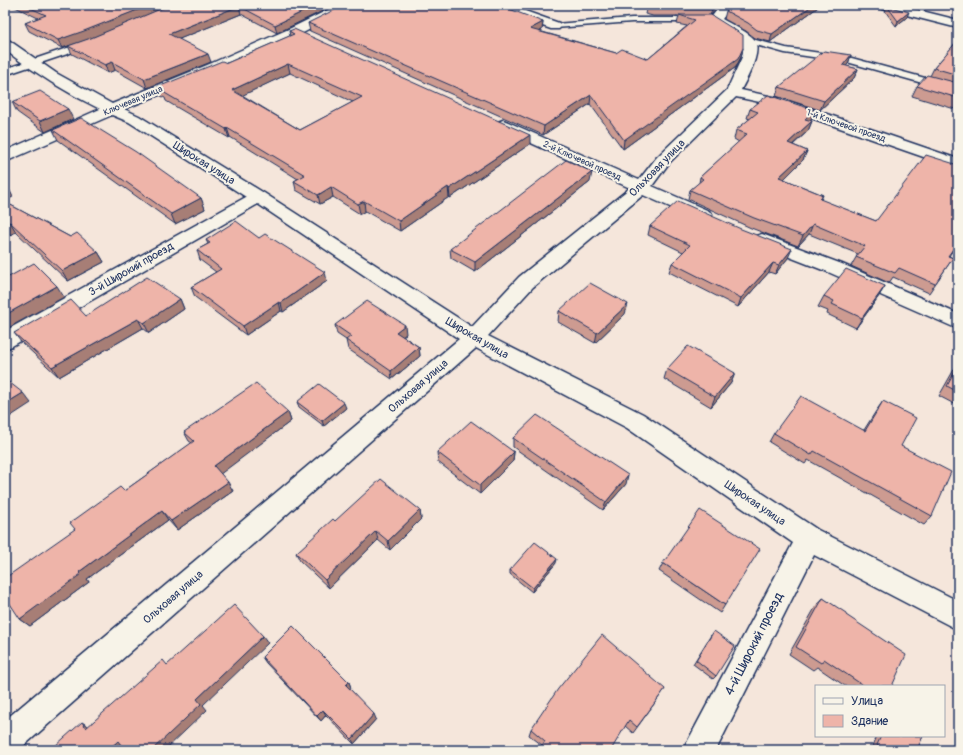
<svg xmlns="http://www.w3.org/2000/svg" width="963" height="755" font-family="Pangolin,sans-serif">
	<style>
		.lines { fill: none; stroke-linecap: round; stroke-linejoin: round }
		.lane-casing { stroke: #1b2f5e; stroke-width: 3 }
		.street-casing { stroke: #1b2f5e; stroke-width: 3 }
		.lane { fill: #f7f3e8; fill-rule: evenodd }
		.street { fill: #f7f3e8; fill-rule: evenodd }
		.wall { fill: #cd9b91; stroke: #1b2f5e; fill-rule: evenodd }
		.shaded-wall { fill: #a77e76; stroke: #1b2f5e }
		.building { fill: #eeb4a9; stroke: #1b2f5e; fill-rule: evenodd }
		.labels { text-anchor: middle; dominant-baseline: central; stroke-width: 4; stroke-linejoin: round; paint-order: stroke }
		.far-street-label { font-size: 9px; fill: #1b2f5e; stroke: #f7f3e8 }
		.street-label { font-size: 11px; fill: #1b2f5e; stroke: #f7f3e8 }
		.near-street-label { font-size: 13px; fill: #1b2f5e; stroke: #f7f3e8 }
	</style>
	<rect width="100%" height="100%" fill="#f5e6db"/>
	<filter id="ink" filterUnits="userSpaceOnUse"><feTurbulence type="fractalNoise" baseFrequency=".025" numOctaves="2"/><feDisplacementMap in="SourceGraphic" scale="8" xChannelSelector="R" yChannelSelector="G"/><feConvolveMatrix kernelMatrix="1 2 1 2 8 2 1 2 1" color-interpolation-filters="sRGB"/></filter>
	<g filter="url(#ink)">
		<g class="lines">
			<g class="lane-casing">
				<path id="lane" d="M632,18H697L701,20L697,22H632L555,28L551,26L555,24Z
					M745,38H748L786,48L848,57L958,87V93L847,62L785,53L745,42L744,40Z
					M88,41L92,44L91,46L5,75V69Z"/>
			</g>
			<g class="street-casing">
				<path id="street" d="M338,5H354L352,8C335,16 318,25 301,34C244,63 183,85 124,109L139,116L264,193L472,327L519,277L630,188L498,128L495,125L498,122L503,120L508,122L639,180L657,157L727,90L742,57L743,48L742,42L711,23L709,20L721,5H733L722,19C732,25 744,30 752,37C765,48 747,78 741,90L783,99L958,159V169L774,105L736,97L669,163L652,186L709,211L712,215L709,219L703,220L697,219L643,195L533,287L488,336L643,414L818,530L958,601V630L814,555L716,750H683L793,543L627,428L476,348L19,750H5V720L459,339L258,204L12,346L5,349V331L246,197L129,122L112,115L5,162V151L100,109C67,93 35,73 5,50V40L10,41L56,73L112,104L212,63L291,28Z
					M490,5H508L559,23L561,26L559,29H551L492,8Z
					M877,5H898L958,20V28L879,8Z
					M762,234L842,264L958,314V329L828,272L756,244L753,240L756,236Z"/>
			</g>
			<use href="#lane" class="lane"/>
			<use href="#street" class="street"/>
		</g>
		<path class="wall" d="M11,5H335L277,33L241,14L179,39L211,62L147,88L115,70L108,73L72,54L68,46L62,48L29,31L25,23L38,18Z
			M649,5H719L711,15L743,48L741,57L736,67L623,149L590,104L543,135L310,31L308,23L543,22L542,30L539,31L616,53L648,59L687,26L677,24L679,16H653L645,14L647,6Z
			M821,5L770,42L755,38L746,31L724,19L726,11Z
			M904,5H921L917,8Z
			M887,6L907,17L896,26L885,11Z
			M289,31L530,144L450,198L449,197L400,231L365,211L360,214L333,197L320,204L296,190L294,181L298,179L230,137L229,138L166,101L165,98L161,96L158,87L227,63L290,36ZM290,73L353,102L300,130L242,95Z
			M958,40V110L912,96L917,86L930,76L934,68Z
			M851,55L848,64L846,66L858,69L854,78L820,110L776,96L779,87Z
			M12,102L73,119L45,132L17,112Z
			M750,109L811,119L809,120L812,121L808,131L793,145L807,151L803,160L784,179L823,195L821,200L876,221L958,165V243L949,256L953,258L929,293L893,277L889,283L851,266L858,254L809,234L798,246L751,228L688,199L690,190L699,183L700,177L739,142L734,139L736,130L750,119L747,118Z
			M53,130L201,198L205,209L175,224L58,140Z
			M590,182L475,272L451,258L450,249Z
			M5,202L98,252L104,262L68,281L16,232L5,237Z
			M650,226L788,258L775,274L769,272L738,307L669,272L672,263L683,252L648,235Z
			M259,238L327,281L283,312L281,311L246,335L195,297L191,287L216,272L200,260L197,250L208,244L206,240Z
			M885,286L879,296L856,328L827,314L828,311L818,307L824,296Z
			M180,299L184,309L149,333L143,328L59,377L21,342L14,333L86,316Z
			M559,311L625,314L595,343L558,322Z
			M335,325L406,334L403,336L419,347L420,356L392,379L348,349L346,340L337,334Z
			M958,363V406L939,396L956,366Z
			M667,369L735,373L731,383L711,407L664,379Z
			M883,401L901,446L932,516L924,525L808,460L805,464L769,442L774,433L864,430L876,411Z
			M297,402L346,408L324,426L299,407Z
			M288,412L291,421L220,473L233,491L177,530L168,520L87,579L89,582L30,626L20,619L75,529L124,491L192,443L189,441L184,432Z
			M513,438L626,484L603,510L513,447Z
			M437,452H514L513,461L480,494L438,462Z
			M420,510L421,519L390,550L378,540L329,588L300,561L296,553L335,521Z
			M556,563L532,592L510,574V570Z
			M663,563L725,605L720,613L659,571Z
			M823,598L846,615L892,686H845L817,667L813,670L789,654L816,606Z
			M711,635L716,676L713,679L693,664Z
			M262,657L349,682L351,688L350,689L376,719L354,744L326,715L321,721L266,663Z
			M665,689L633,733L625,726L542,745L529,735L531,729Z
			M877,736H923L917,750H875L872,748Z"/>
		<path class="shaded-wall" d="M150,5H172L87,40L62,48L58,40Z
			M317,5H335L277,33L275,25Z
			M715,5H719L710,16L712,9Z
			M813,5H821L770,42L772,34Z
			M239,6L241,14L172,42L169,34Z
			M909,12L907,17L896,26L898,21Z
			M543,22L542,30L530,37V29Z
			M743,48L741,57L736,67L623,149L624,140Z
			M208,54L211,62L147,88L144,79Z
			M851,55L848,64L840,74L843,65Z
			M112,62L115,70L108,73L105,65Z
			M288,64L290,73L235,99L232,90Z
			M858,69L854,78L820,110L824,101Z
			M591,95L590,104L543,135L544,126Z
			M68,109L73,119L45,132L40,121Z
			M814,110L811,119L801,128L805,119Z
			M812,121L808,131L784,152L788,143Z
			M227,128L230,137L229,138L226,129Z
			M530,135V144L450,198L449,189Z
			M807,151L803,160L776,187L779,177Z
			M592,172L590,182L475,272V262Z
			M8,187L13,197L5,201V188Z
			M331,187L333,197L320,204L318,195Z
			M448,187L449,197L400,231L399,221Z
			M201,198L205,209L175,224L171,214Z
			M364,201L365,211L360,214L358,204Z
			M10,222L16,232L5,237V224Z
			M813,224L809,234L798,246L803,236Z
			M792,249L788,258L775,274L779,265Z
			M98,252L104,262L68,281L62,271Z
			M773,263L769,272L738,307L741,298Z
			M325,272L327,281L283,312L281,303Z
			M57,286L64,297L8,328L5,324V315Z
			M885,286L879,296L856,328L862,318Z
			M180,299L184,309L149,333L144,323Z
			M279,302L281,311L246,335L243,326Z
			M628,304L625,314L595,343L597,333Z
			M138,319L143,328L59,377L52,367Z
			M405,325L406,334L397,341L396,332Z
			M419,347L420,356L392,379L391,371Z
			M735,373L731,383L711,407L715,397Z
			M23,393L31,403L5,420V404Z
			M344,403L346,408L324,426L322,421Z
			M288,412L291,421L219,475L214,466Z
			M514,452L513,461L480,494V485Z
			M628,475L626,484L603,510L606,502Z
			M228,482L233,491L177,530L171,521Z
			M420,510L421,519L390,550L388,541Z
			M162,511L168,520L87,579L89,582L30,626L20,619L79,572Z
			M376,531L378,540L329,588L325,580Z
			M557,559L556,563L532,592L533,588Z
			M263,636L268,643L203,705L207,710L165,750H152L197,699Z
			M349,682L351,688L349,691L346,685Z
			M323,710L326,715L321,721L317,716Z
			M374,714L376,719L354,744L352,739Z
			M82,722L91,728H86Z
			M118,741L126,746L122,750H108Z"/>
		<path class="building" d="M24,5H150L84,31L58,40L25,23L46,15Z
			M170,5H317L275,25L239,6L169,34L208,54L144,79L112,62L105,65L68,46L91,38Z
			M344,5H499L543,22L530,29L616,53L622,49L648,59L695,20L679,15H711L743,35V48L738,59L624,140L591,95L544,126L308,23Z
			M649,5H715L712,9H654L647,6Z
			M731,5H813L772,34L757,30L748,23L726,11Z
			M887,6L909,12L898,21Z
			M294,29L530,135L449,189L448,187L399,221L364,201L358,204L331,187L318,195L294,181L305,175L227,128L226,129L163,92L165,91L158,87L222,61L227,63L294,34L289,31ZM288,64L362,97L300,130L232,90Z
			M958,40V75L934,68Z
			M824,51L851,55L843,65L858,69L824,101L779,87Z
			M927,75L958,83V98L917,86Z
			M40,91L68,109L40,121L12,102Z
			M768,95L814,110L805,119L812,121L788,143L807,151L779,177L823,195L820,199L876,221L926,155L958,165V242L948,256L953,258L935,284L899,268L895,273L856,257L865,246L813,224L803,236L754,218L690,190L703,179L700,177L747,134L736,130L758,112L750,109Z
			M81,118L136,152L201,198L171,214L53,130Z
			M566,160L592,172L475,262L450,249Z
			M678,201L741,229L792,249L779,265L773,263L741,298L672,263L690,245L650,226Z
			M5,202L70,237L77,233L98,252L62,271L10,222L5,224Z
			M236,221L259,238L265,234L325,272L281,303L279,302L243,326L191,287L221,269L197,250L210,243L206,240Z
			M34,263L57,286L5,315V279Z
			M846,269L885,286L862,318L832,304L834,301L824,296Z
			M147,277L180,299L144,323L138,319L52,367L14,333L71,300L86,316Z
			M590,283L628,304L597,333L559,311Z
			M367,301L405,325L396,332L419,347L391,371L346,340L351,336L335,325Z
			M688,346L735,373L715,397L667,369Z
			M958,366V392L947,386Z
			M5,379L23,393L5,404Z
			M256,383L288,412L214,466L228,482L171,521L162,511L79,572L81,574L20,619L5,596V578L75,529L70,523L120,487L124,491L194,441L184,432Z
			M319,384L344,403L322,421L297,402Z
			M801,396L865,431L883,401L916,418L901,446L951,472L932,516L814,451L811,455L774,433Z
			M537,415L628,475L606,502L513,438Z
			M471,421L514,452L480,485L437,452Z
			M381,479L420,510L388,541L376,531L325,580L296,553L333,519L335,521Z
			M700,510L760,549L725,605L663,563Z
			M535,542L557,559L533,588L510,570Z
			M823,598L846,613V615L906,655L892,686H864L824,659L821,663L796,647Z
			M234,605L263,636L197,699L201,704L152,750H125L118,741L108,750H57L55,746L82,722L86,728L163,660L167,665Z
			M293,626L349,682L346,685L374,714L352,739L323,710L317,716L262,657Z
			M714,631L735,646L716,676L696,660Z
			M602,635L665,689L637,727L629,720L611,750H539L545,741L531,729L558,689Z
			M881,736H923L917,750H884L877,745Z"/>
	</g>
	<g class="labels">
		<g class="far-street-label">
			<text transform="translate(133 101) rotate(-23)">Ключевая улица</text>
			<text transform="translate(846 126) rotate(19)">1-й Ключевой проезд</text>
			<text transform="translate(582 161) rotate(24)">2-й Ключевой проезд</text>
		</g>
		<g class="street-label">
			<text transform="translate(204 163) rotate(32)">Широкая улица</text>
			<text transform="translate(657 168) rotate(-46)">Ольховая улица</text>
			<text transform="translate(131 269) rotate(-30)">3-й Широкий проезд</text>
			<text transform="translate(477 338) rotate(30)">Широкая улица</text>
			<text transform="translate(418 386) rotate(-41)">Ольховая улица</text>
			<text transform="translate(755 503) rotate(34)">Широкая улица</text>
			<text transform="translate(173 597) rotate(-41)">Ольховая улица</text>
		</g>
		<g class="near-street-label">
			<text transform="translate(754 644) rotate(-63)">4-й Широкий проезд</text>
		</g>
	</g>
	<rect width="963" height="755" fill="none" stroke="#f7f3e8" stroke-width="20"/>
	<rect x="10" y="10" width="943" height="735" fill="none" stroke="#1b2f5e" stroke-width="1.5" filter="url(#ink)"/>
	<rect x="815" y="685" width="130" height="52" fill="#f7f3e8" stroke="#9fa5b1"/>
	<rect x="823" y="698" width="20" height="6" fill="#f7f3e8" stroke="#9fa5b1"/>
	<text x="851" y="705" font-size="12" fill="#1b2f5e">Улица</text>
	<rect x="823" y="715" width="20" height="12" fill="#eeb4a9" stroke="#9fa5b1"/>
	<text x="851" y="725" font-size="12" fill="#1b2f5e">Здание</text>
</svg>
